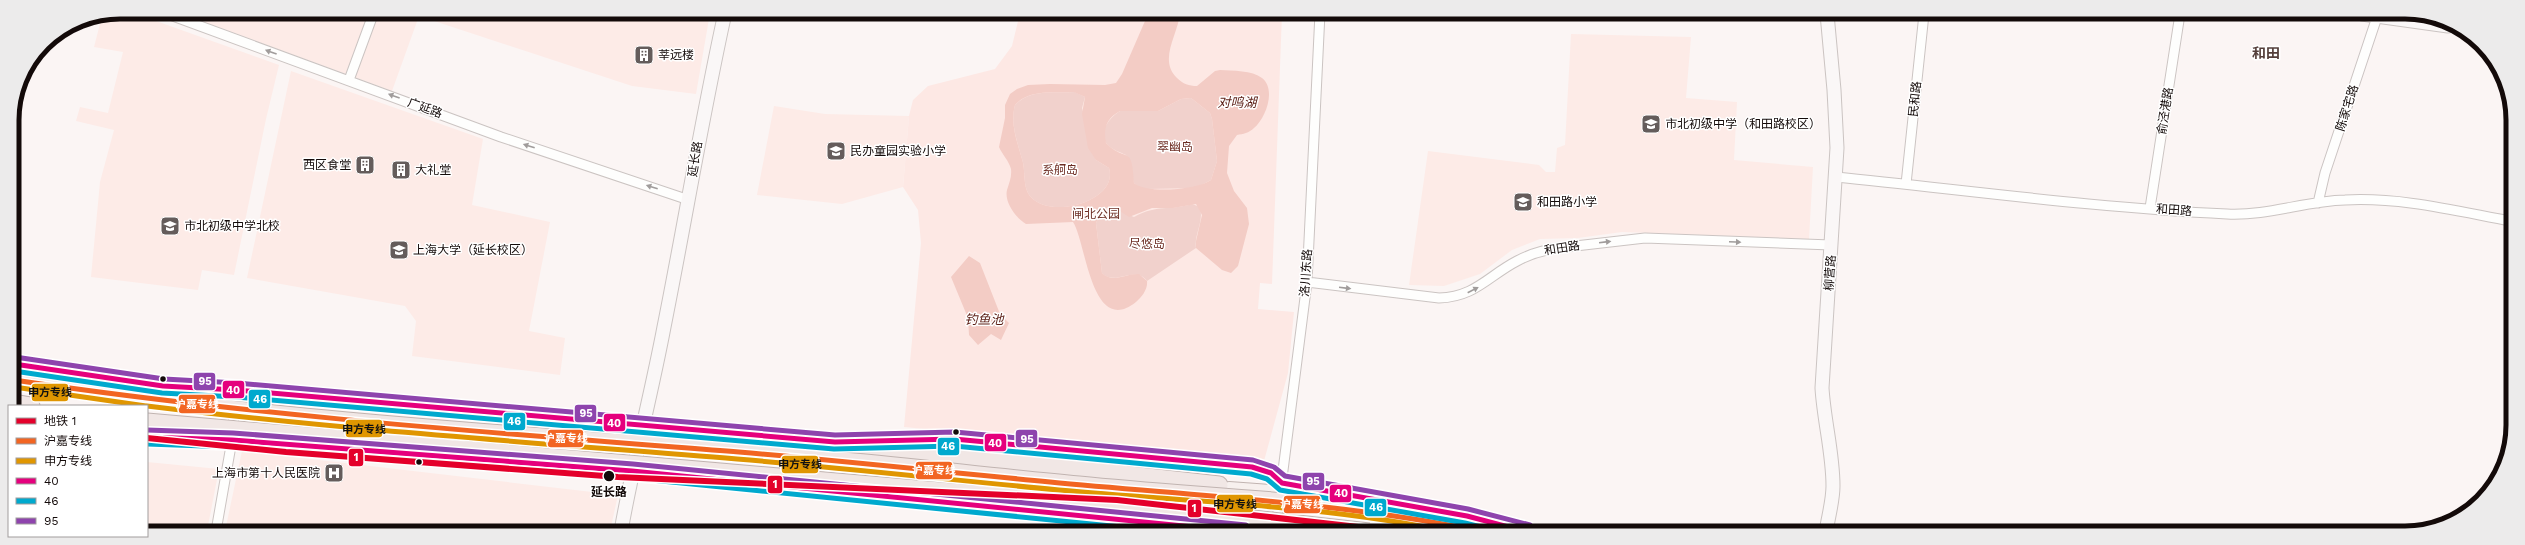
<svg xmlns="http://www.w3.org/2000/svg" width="2525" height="545" font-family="'Work Sans','Noto Sans SC',sans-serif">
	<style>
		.built { fill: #fdebe7 }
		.green { fill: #fde8e4 }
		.forest { fill: #f1d1cc }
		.water { fill: #f3ccc5; fill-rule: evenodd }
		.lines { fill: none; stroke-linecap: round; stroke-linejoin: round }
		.street-casing { stroke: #cbc4c2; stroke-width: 11 }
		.secondary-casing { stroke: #cbc4c2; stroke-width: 15 }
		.primary-casing { stroke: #c1b4b1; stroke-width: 16 }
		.highway-casing { stroke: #c1b4b1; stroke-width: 19 }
		.street { stroke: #fefefd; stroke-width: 9 }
		.secondary { stroke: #faf7f7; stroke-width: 13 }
		.primary { stroke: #f7f0ee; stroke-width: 14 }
		.highway { stroke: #f1e7e5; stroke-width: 17 }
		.highway-bridge-casing { stroke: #c1b4b1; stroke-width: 19; stroke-linecap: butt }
		.highway-bridge { stroke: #f1e7e5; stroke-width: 17 }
		.bus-1-casing { stroke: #fff; stroke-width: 8 }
		.bus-2-casing { stroke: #fff; stroke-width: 8 }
		.bus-3-casing { stroke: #fff; stroke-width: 8 }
		.bus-4-casing { stroke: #fff; stroke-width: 8 }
		.bus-5-casing { stroke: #fff; stroke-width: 8 }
		.bus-1 { stroke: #f26522; stroke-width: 5 }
		.bus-2 { stroke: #e09601; stroke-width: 5 }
		.bus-3 { stroke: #e5007d; stroke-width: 5 }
		.bus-4 { stroke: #00a9ce; stroke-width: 5 }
		.bus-5 { stroke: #8e44ad; stroke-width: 5 }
		.metro-1-casing { stroke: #fff; stroke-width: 9 }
		.metro-1 { stroke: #e4002b; stroke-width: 6 }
		.oneway { fill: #a09c9b }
		.bus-dot { fill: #130a09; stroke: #fff; stroke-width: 1.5 }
		.labels { text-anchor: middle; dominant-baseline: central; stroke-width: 3; stroke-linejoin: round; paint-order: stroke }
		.poi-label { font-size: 12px; fill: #130a09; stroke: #fff; text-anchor: start }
		.street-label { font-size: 12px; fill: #130a09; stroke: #fff }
		.park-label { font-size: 12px; fill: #6d2e24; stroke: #fff }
		.stop-label { font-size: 12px; font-weight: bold; fill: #130a09; stroke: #fff }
		.water-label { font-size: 13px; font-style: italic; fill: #5a1d14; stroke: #fff }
		.quarter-label { font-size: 14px; font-weight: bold; fill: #543f3b; stroke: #fff }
		.rim { fill: none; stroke: #130a09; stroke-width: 5 }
		.line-badge { stroke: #fff; stroke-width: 1.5 }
		.badge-label { font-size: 11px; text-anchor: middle; font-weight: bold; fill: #fff }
		.pale-badge-label { font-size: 11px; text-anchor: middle; font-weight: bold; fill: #111 }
	</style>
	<rect width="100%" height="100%" fill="#fbf5f4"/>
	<path class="built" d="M120,12H131L279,65L266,119L234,275L202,270L198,290L91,277L100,182L114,130L76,121L80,107L108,113L123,52L94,47L102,16Z
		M177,12L710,13L696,94L632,86L419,16L392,91Z
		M1571,34L1691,37L1686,98L1737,102L1734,160L1813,167L1809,239L1622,232L1578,238L1540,239L1512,250L1480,274L1444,286L1409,285L1428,151L1539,165L1546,172H1555L1557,148L1565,145Z
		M291,71L483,139L472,205L550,222L529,331L565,338L560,375L412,356L416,321L405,306L247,278Z
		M774,106L825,114L909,116L903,187L842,204L757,195Z
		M242,451L618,495L610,531H225Z
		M147,462L219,469L207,531H147Z"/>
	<path class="green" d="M1020,13H1282L1272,284L1260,283L1258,309L1294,312L1288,373L1264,461L904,427L921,243L918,210L903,187L909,116L913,100L928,86L995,69L1012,46Z"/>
	<path class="forest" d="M1075,92L1085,97L1082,108L1096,160L1109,168C1119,201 1051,220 1031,197C1022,188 1026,170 1022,159C1017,141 1010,123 1015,105C1030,89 1054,93 1075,92Z
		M1191,98L1210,113L1212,119L1217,161L1211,180L1196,188L1147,189L1139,187L1134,183L1126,155C1120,152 1112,150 1107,144C1097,133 1110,117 1120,111H1158L1181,99Z
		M1192,204L1200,207C1204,222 1194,234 1196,248L1147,281C1135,264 1115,287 1102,273L1096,223L1101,212L1112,208L1134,217C1158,204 1168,211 1192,204Z"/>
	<path class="water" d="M1167,13H1180C1178,35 1158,60 1177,78C1183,84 1189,86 1197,86L1215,71L1220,70C1233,71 1252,70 1262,78C1277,90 1265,119 1254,128C1249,133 1243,134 1237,135L1229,146L1227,173L1234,191L1247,208L1249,224L1238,266L1231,273L1222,270L1196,248V241L1202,215L1196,204L1173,208H1152L1129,217L1118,210L1106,208L1101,212L1096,223L1102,273C1113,284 1126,273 1139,274L1147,281C1148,289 1142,297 1136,302C1091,338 1086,241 1073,222L1026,224C1016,218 1004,202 1007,190C1009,183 1012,177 1011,169C1009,161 1002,154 999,147L1005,118V105L1010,94L1017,89L1028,85L1050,84L1105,85L1116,83L1122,74L1145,21L1163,20ZM1074,92L1085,97L1082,114L1088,148L1096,160L1109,168C1119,201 1051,220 1031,197C1022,188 1026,170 1022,159C1017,141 1010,124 1015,105C1029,89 1054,93 1074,92ZM1191,98L1210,113L1212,119L1217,161L1211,180C1197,190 1146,194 1134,183C1132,143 1127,164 1106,143C1103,128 1107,118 1120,111H1158L1181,99Z
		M969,256L980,263L1000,314L1009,323L1001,340L991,334L978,345L969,335L968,318L951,277Z"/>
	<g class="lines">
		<g class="street-casing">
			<path id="street" d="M162,12L501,137L689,200
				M349,80L374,12
				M1836,177C1966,190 2096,208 2227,214C2268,216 2305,201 2345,200C2401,197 2456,211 2511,221
				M1906,184L1924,14
				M2318,203L2325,173L2378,14
				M2150,208L2180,14
				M1307,282L1439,298C1475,297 1488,276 1517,261C1530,254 1544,250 1558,248L1645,238L1831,245
				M1281,486L1307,282L1320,13
				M216,531L232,440L236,390
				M1275,532L1280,498"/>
		</g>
		<g class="secondary-casing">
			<path id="secondary" d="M2362,14L2448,26
				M621,531C633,463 651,396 664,327C685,222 702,117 725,13
				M1826,532C1828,518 1833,501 1833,486C1833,453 1824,421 1822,388L1837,148L1834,90L1827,14"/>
		</g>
		<g class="primary-casing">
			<path id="primary" d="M14,364L163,386L236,390L845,442
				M147,437L232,440L378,450
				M881,441L954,439L1087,450L1252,467L1271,473L1282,483L1467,516L1528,532
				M1229,489L1270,492L1282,483
				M861,492L1245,532"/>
		</g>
		<g class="highway-casing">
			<path id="highway" d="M14,403L31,406
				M835,442L1219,485"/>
		</g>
		<use href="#street" class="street"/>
		<use href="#secondary" class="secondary"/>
		<use href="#primary" class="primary"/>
		<use href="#highway" class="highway"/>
		<g class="highway-bridge-casing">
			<path id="highway-bridge" d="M14,380C288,425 566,436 843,461C922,468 1000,478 1079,485C1215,499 1352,500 1485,532
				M147,422L1227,516L1369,532"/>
		</g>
		<use href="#highway-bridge" class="highway-bridge"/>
		<g class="bus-1-casing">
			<path id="bus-1" d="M14,380C255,416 496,433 739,452C843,461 946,472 1050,482C1195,496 1341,502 1485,532"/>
		</g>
		<g class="bus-2-casing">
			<path id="bus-2" d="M14,387L146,406
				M147,406C343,430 540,443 737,459C845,468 952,480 1059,490C1189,502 1323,505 1451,532"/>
		</g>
		<g class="bus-3-casing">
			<path id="bus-3" d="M14,364L163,386L236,390L835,442L954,439L1252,467L1271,473L1282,483L1467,516L1528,532
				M147,437L232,440L632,471L1244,532"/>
		</g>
		<g class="bus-4-casing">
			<path id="bus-4" d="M14,371L162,393L236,397L834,449L954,446L1251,474L1267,479L1280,490L1465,523L1501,532
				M147,444L232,447L631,478L1172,532"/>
		</g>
		<g class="bus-5-casing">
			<path id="bus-5" d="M15,357L164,379L237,383L835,435L955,432L1253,460L1274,467L1285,476L1468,509L1530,525
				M147,430L233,433L633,464L1246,525"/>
		</g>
		<use href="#bus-1" class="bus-1"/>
		<use href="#bus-2" class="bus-2"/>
		<use href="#bus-3" class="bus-3"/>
		<use href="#bus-4" class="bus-4"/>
		<use href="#bus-5" class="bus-5"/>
		<g class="metro-1-casing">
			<path id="metro-1" d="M147,438L286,452L618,477L1117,500L1403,532"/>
		</g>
		<use href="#metro-1" class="metro-1"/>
	</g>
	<defs><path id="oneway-solid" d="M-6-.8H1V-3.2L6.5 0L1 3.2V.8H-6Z"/></defs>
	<g class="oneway">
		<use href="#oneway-solid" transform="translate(271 52) rotate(-160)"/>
		<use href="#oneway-solid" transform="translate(394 96) rotate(-160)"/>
		<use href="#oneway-solid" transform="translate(529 146) rotate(-162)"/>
		<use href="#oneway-solid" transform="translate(652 187) rotate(-162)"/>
		<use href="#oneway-solid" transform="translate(1605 242) rotate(-7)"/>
		<use href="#oneway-solid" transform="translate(1735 242) rotate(2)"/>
		<use href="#oneway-solid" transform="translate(1345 288) rotate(7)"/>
		<use href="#oneway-solid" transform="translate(1473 290) rotate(-27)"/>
	</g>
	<defs>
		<g id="building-square" transform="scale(1)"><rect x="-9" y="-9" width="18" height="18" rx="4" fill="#645c5b" stroke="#fff"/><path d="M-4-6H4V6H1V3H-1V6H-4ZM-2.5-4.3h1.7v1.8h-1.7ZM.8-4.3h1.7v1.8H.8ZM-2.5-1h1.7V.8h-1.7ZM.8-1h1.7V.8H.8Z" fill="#fff"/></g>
		<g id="school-square" transform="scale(1)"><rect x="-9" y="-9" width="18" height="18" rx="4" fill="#645c5b" stroke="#fff"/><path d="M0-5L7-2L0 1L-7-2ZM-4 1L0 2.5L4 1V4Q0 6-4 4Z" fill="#fff"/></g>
		<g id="university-square" transform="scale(1)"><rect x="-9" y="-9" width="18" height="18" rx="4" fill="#645c5b" stroke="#fff"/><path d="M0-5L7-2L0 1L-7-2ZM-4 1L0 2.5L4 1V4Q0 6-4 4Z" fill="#fff"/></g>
		<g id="hospital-square" transform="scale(1)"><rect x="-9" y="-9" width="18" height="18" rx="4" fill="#645c5b" stroke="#fff"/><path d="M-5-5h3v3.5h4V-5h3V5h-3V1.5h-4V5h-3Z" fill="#fff"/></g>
	</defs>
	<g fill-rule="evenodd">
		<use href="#building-square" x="644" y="55"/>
		<use href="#school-square" x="1651" y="124"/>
		<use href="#school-square" x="836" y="151"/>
		<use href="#building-square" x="365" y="165"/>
		<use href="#building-square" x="401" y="170"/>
		<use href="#school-square" x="1523" y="202"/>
		<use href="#school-square" x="170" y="226"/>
		<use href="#university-square" x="399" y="250"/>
		<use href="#hospital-square" x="334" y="473"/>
	</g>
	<g class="bus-dot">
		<circle cx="163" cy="379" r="3.5"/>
		<circle cx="956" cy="432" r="3.5"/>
		<circle cx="419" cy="462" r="3.5"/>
		<circle cx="609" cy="476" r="6"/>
	</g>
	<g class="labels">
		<g class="poi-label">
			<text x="658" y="55">莘远楼</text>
			<text x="1665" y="124">市北初级中学（和田路校区）</text>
			<text x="850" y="151">民办童园实验小学</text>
			<text x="351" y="165" text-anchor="end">西区食堂</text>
			<text x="415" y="170">大礼堂</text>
			<text x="1537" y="202">和田路小学</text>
			<text x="184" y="226">市北初级中学北校</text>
			<text x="413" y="250">上海大学（延长校区）</text>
			<text x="320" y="473" text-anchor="end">上海市第十人民医院</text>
		</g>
		<g class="street-label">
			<text transform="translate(1915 99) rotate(-84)">民和路</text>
			<text transform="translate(425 108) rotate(20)">广延路</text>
			<text transform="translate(2347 108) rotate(-72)">陈家宅路</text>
			<text transform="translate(2165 111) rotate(-81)">俞泾港路</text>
			<text transform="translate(695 159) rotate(-81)">延长路</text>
			<text transform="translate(2174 210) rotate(4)">和田路</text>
			<text transform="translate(1562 248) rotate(-9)">和田路</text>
			<text transform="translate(1306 273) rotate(-86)">洛川东路</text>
			<text transform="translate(1830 273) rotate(-86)">柳营路</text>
		</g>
		<g class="park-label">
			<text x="1175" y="147">翠幽岛</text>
			<text x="1060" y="170">系舸岛</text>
			<text x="1096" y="214">闸北公园</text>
			<text x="1147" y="244">尽悠岛</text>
		</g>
		<g class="stop-label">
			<text x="609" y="492">延长路</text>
		</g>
		<g class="water-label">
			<text x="1237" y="102">对鸣湖</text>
			<text x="984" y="319">钓鱼池</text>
		</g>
		<g class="quarter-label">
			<text x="2266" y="53">和田</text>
		</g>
	</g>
	<path d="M0 0H2525V545H0ZM120 19H2405A101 101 0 0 1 2506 120V425A101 101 0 0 1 2405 526H120A101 101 0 0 1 19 425V120A101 101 0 0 1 120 19Z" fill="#ecebeb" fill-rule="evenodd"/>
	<path class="rim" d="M120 19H2405A101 101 0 0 1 2506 120V425A101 101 0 0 1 2405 526H120A101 101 0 0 1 19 425V120A101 101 0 0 1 120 19Z"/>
	<g class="line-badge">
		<rect x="193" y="372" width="23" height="19" rx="4" fill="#8e44ad"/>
		<rect x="222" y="380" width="23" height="19" rx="4" fill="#e5007d"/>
		<rect x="31" y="383" width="38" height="19" rx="4" fill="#e09601"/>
		<rect x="248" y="389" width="23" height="20" rx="4" fill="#00a9ce"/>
		<rect x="178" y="394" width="38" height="20" rx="4" fill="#f26522"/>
		<rect x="574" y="404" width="23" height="19" rx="4" fill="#8e44ad"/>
		<rect x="503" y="412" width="23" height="19" rx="4" fill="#00a9ce"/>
		<rect x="603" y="413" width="23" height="19" rx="4" fill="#e5007d"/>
		<rect x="345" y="419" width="38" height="19" rx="4" fill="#e09601"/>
		<rect x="547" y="429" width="37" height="19" rx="4" fill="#f26522"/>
		<rect x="1015" y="429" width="23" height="19" rx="4" fill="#8e44ad"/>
		<rect x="984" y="433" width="23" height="19" rx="4" fill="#e5007d"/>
		<rect x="937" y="437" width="23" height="19" rx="4" fill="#00a9ce"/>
		<rect x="348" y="448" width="16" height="19" rx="4" fill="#e4002b"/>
		<rect x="781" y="455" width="38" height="19" rx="4" fill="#e09601"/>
		<rect x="915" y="461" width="38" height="19" rx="4" fill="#f26522"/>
		<rect x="1302" y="472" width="23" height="19" rx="4" fill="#8e44ad"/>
		<rect x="767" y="475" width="16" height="19" rx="4" fill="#e4002b"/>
		<rect x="1329" y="484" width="23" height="19" rx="4" fill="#e5007d"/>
		<rect x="1216" y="494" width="38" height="19" rx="4" fill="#e09601"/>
		<rect x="1283" y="495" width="38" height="19" rx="4" fill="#f26522"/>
		<rect x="1364" y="498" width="23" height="19" rx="4" fill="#00a9ce"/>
		<rect x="1187" y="499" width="15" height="19" rx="4" fill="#e4002b"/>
	</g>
	<g class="badge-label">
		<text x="205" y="385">95</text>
		<text x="233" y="394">40</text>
		<text x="260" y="403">46</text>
		<text x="197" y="408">沪嘉专线</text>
		<text x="586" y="417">95</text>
		<text x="514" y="425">46</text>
		<text x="614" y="427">40</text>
		<text x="566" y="442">沪嘉专线</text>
		<text x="1027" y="443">95</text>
		<text x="995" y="447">40</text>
		<text x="948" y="450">46</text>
		<text x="356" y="461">1</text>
		<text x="934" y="474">沪嘉专线</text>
		<text x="1313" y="485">95</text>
		<text x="775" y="488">1</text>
		<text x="1341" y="497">40</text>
		<text x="1302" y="508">沪嘉专线</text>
		<text x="1376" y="511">46</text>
		<text x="1194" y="512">1</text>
	</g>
	<g class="pale-badge-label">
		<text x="50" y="396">申方专线</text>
		<text x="364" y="433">申方专线</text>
		<text x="800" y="468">申方专线</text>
		<text x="1235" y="508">申方专线</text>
	</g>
	<rect x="8" y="405" width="140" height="132" fill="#ffffff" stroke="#a19d9d"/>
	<rect x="16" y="418" width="20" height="6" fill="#e4002b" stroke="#a19d9d"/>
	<text x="44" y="425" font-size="12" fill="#130a09">地铁 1</text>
	<rect x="16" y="438" width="20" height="6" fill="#f26522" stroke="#a19d9d"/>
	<text x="44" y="445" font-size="12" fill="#130a09">沪嘉专线</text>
	<rect x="16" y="458" width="20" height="6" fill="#e09601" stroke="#a19d9d"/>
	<text x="44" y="465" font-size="12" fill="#130a09">申方专线</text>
	<rect x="16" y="478" width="20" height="6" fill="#e5007d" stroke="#a19d9d"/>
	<text x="44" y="485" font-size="12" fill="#130a09">40</text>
	<rect x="16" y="498" width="20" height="6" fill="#00a9ce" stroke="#a19d9d"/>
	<text x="44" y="505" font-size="12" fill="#130a09">46</text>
	<rect x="16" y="518" width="20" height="6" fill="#8e44ad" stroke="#a19d9d"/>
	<text x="44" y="525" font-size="12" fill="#130a09">95</text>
</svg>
